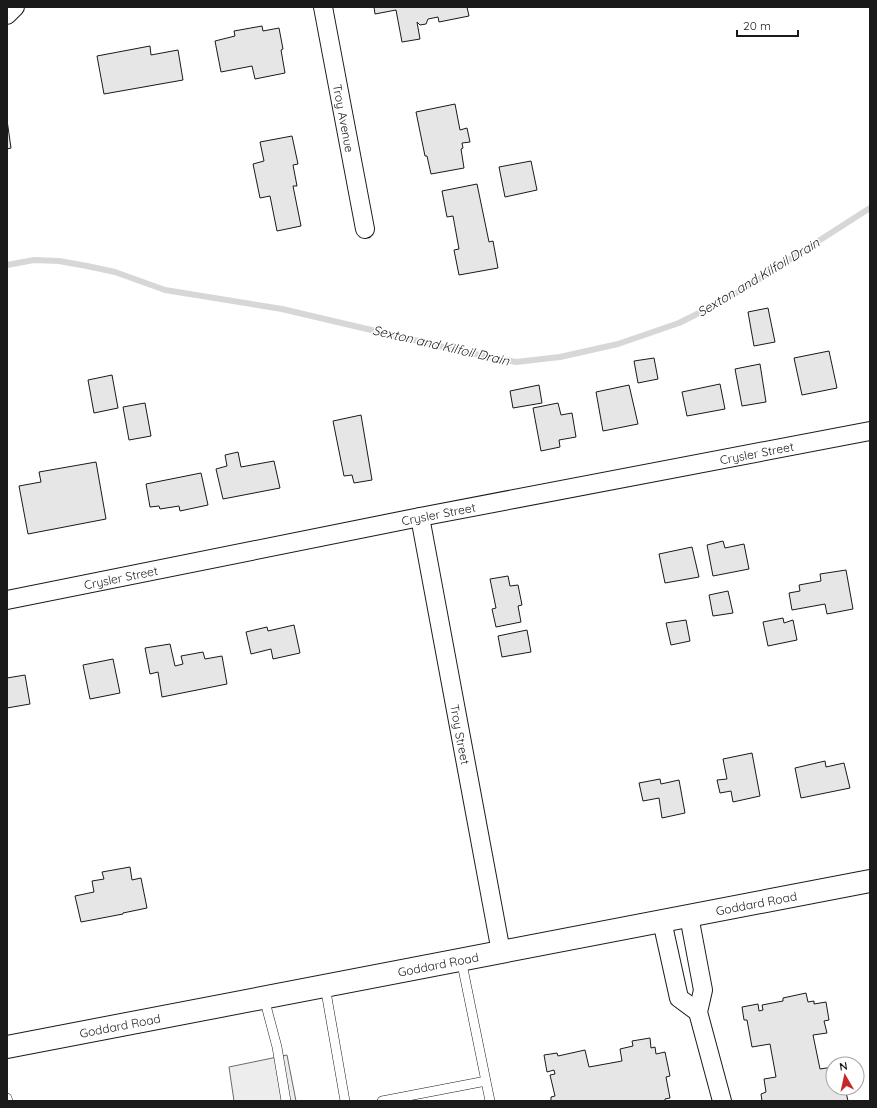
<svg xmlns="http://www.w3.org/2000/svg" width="877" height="1108" font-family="Quicksand,sans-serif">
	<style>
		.built { fill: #ededed; stroke: #6a6a6a }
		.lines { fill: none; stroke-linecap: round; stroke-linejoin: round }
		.stream { stroke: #d7d7d7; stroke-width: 6 }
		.building { fill: #e6e6e6; stroke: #1a1a1a }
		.service-casing { stroke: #1a1a1a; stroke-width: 10 }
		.minor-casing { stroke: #1a1a1a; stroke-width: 20 }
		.secondary-casing { stroke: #1a1a1a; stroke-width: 24 }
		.service { stroke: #fff; stroke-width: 9 }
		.minor { stroke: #fff; stroke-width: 18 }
		.secondary { stroke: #fff; stroke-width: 22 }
		.labels { text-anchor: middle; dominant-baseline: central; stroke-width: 3; stroke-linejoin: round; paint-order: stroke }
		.street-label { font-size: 12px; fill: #1a1a1a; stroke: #fff }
		.water-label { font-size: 13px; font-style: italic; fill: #1a1a1a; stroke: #fff }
	</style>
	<rect width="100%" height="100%" fill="#fff"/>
	<path class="built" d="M287,1055L296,1101H234L229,1067Z"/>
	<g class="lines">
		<path class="stream" d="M7,265L34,260L59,261L87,266L115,272L165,290L282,309L465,352L516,362L560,357L618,344L679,323L717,304L745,288L870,208"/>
	</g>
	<path class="building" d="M374,7H467L469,16L439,22L438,17L428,19L426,24L420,25L417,22L420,39L402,42L396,10L375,14Z
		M262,26L263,31L279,28L283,49L281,50L285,73L255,79L252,66L221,72L215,41L235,36L234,31Z
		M150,46L151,55L178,50L183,80L104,94L97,56Z
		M455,104L460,130L467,128L470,142L462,143L463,148L461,149L464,168L431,174L427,156H425L416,112Z
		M7,120L11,148L7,149Z
		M292,136L298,164L293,165L297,186H293L301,226L277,231L270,196L260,198L253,164L264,161L260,142Z
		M531,161L537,190L505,197L499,167Z
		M477,184L489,242L493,241L498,268L459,275L454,250L459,249L453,216L447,217L442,191Z
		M768,308L775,342L754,346L748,312Z
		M829,351L837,388L802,395L794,358Z
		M654,358L658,379L638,383L634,361Z
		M760,364L766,402L742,406L735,369Z
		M112,375L118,408L94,413L88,380Z
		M720,384L725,409L687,416L682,392Z
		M539,385L542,403L513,408L510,391Z
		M629,385L638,424L603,431L596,392Z
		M145,403L151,436L129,440L123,407Z
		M558,403L561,415L572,413L576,437L559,440L560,447L541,451L533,408Z
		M361,415L372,480L354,483L352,475L344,476L333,421Z
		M238,452L241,467L274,461L280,488L223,499L216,469L227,466L225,455Z
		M96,462L106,519L28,534L19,486L41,482L39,472Z
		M201,473L208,505L180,511L179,506L160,509L159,506L150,507L146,484Z
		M723,541L725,548L744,544L749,569L713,576L707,545Z
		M692,547L699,577L665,583L659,554Z
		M846,570L853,609L827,614L825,604L792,610L789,593L800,591L799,585L821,581L820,574Z
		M508,576L510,586L518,585L522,605L518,606L521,622L496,627L492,609L496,608L490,579Z
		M728,591L733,613L713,616L709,595Z
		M783,618L784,623L793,620L797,640L768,646L763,622Z
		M686,620L690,641L671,645L666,623Z
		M294,625L300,653L273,659L271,649L251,654L246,632L267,627L268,631Z
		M527,630L531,652L502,657L498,636Z
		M170,644L175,666L183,664L181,656L203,652L205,659L222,656L227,684L162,697L158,672L150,674L145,648Z
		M113,659L120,693L90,699L83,665Z
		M25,675L30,704L7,708V678Z
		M752,753L760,796L733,802L731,791L720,793L717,780L727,779L723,759Z
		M825,761L826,767L844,763L850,788L801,798L795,768Z
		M660,779L661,784L679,780L685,813L662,818L659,798L643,801L639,783Z
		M130,867L132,880L141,878L147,908L123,913V914L81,922L75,896L94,892L92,881L104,879L102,872Z
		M806,993L808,1002L814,1001V1004L826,1002L829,1020L824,1021L827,1033L813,1035L820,1069L833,1067V1088H842L843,1092H846L848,1101H762L761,1094L766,1092L764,1079L776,1077L770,1044L752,1047L747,1020H744L742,1007L758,1004L759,1011L763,1010L762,1005L783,1001V998Z
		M650,1038L651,1048L655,1047L656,1054L665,1052L670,1076L666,1077L670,1098L665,1099V1101H551V1097L555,1096L550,1075L555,1074L554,1070L547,1072L544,1055L557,1053L558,1056L585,1050L589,1067L622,1061L620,1049L633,1046L632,1041Z"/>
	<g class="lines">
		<g class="service-casing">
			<path id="service" d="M461,959L490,1101
				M325,986L345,1101
				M264,998L277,1047L286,1101
				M7,1098L8,1101
				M382,1101L486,1081"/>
		</g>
		<g class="minor-casing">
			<g id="minor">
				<path id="s1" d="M323,7L365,229"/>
				<path d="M7,15L15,7"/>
				<path id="s2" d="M420,517L501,952"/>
				<path id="s3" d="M7,600L420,517L870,431"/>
				<path d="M689,916L703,990L698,1012L722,1101"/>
				<path d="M662,921L679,998L698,1012"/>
			</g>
		</g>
		<g class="secondary-casing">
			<g id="secondary">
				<path id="s4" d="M7,1047L870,881"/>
			</g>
		</g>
		<use href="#service" class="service"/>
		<use href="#minor" class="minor"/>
		<use href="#secondary" class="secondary"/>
	</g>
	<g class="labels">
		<g class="street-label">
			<text stroke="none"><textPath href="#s1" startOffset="113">Troy Avenue</textPath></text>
			<text stroke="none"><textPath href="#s3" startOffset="764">Crysler Street</textPath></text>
			<text stroke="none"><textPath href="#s3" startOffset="440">Crysler Street</textPath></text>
			<text stroke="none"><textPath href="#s3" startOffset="116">Crysler Street</textPath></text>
			<text stroke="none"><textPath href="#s2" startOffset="221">Troy Street</textPath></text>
			<text stroke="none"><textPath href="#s4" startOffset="763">Goddard Road</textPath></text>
			<text stroke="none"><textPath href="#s4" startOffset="439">Goddard Road</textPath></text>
			<text stroke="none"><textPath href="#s4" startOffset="115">Goddard Road</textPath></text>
		</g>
		<g class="water-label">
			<text transform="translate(758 277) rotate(-31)">Sexton and Kilfoil Drain</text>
			<text transform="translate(441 345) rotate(13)">Sexton and Kilfoil Drain</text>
		</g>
	</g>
	<rect width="877" height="1108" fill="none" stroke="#1a1a1a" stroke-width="16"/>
	<g transform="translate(845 1076) rotate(351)"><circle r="19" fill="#ffffff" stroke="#a3a3a3"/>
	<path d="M0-3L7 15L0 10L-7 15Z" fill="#c62828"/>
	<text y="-6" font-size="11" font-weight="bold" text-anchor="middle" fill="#1a1a1a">N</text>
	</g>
	<path d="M737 30v6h61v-6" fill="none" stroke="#1a1a1a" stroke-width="2"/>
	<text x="743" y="30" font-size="12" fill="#1a1a1a" stroke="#ffffff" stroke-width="3" paint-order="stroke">20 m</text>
</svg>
